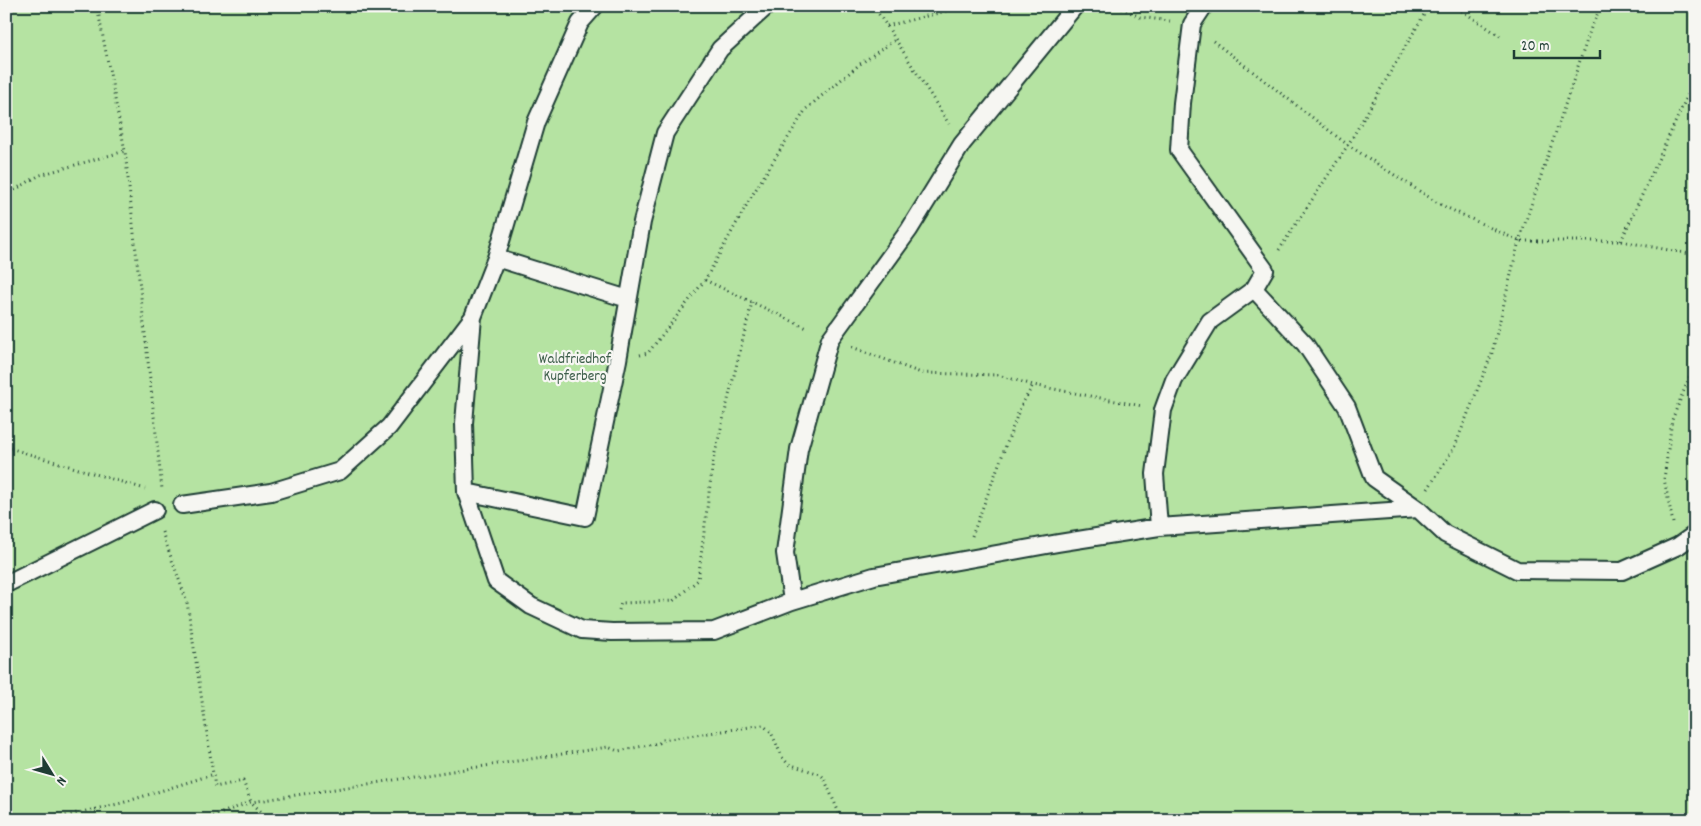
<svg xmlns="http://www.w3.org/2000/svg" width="1701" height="826" font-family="Dekko,sans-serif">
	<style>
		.green { fill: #b5e3a2; stroke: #6a906b }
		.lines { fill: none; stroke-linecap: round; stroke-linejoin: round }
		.lane-casing { stroke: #1f3d34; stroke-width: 20 }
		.path { stroke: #1f3d34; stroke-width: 3; stroke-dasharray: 1 4; stroke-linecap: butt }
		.lane { stroke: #f6f6f2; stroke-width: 16 }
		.labels { text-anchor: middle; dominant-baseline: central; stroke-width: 4.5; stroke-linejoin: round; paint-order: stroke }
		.park-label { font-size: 15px; fill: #3d5e4a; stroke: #f6f6f2 }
	</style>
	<rect width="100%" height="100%" fill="#f6f6f2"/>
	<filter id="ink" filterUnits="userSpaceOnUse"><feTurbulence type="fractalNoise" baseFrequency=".02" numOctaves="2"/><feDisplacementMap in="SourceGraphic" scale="10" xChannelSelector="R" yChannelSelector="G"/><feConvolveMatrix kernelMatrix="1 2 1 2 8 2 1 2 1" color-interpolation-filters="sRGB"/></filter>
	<g filter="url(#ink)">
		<path class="green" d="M6,6H1695V820H6Z"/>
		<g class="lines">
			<g class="lane-casing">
				<path id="lane" d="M595,6L580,23L536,122L496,258L473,317L464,423L466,492L496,581L531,606L582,630L612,632L714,631L792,601L874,576L1058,543L1159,527L1418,509
					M1204,6L1192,24L1182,103L1179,150L1265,270L1254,289L1305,344L1347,407L1374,478L1418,509L1445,534L1517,570L1622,571L1678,546L1695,534
					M496,258L628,299
					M466,492L585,517L618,360L642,222L665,133L720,49L767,6
					M182,505L271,492L340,471L389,427L473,317
					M1159,527L1155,474L1163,410L1174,380L1210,321L1254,289
					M6,584L155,510
					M792,601L785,553L799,449L830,339L909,230L962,144L1075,6"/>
			</g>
			<path class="path" d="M97,6L125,151L162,489
				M873,6L887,26L949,124
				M1117,6L1140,17L1170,21
				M1460,6L1462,11L1503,38
				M887,26L966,6
				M1213,41L1348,145L1441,205L1519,241H1621L1695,255
				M6,195L40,175L125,151
				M1621,241L1695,79
				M1279,250L1348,145L1429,6
				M705,280L809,329
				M852,347L921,373L998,375L1033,385L1142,406
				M640,355L648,353L705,280L751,197L806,109L860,64L895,40
				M6,447L145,489
				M1428,489L1455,446L1492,353L1519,241L1591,28L1601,6
				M1673,523L1664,479L1672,420L1695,363
				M162,532L187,602L215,787L243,781L251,802L270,820
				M972,536L1020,408L1033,385
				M619,610L621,603L673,601L698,580L713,461L752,302
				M6,820L60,817L122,803L211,775
				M203,820L251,802L608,747L618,751L659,743L662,740L763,725L771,732L782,757L788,764L820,774L824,778L842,820"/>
			<use href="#lane" class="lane"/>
		</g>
	</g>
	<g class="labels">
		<g class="park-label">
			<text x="575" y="360">Waldfriedhof<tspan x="575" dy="17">Kupferberg</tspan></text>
		</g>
	</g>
	<rect width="1701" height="826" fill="none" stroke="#f6f6f2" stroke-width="25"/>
	<rect x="12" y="12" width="1676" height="801" fill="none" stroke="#1f3d34" stroke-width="2" filter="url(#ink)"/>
	<g transform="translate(52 774) rotate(127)" stroke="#f6f6f2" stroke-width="4" paint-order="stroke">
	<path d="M0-4L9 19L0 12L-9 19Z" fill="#1f3d34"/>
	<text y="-8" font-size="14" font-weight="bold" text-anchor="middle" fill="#1f3d34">N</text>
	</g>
	<path d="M1514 50v8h86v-8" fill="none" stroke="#1f3d34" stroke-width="2.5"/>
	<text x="1521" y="50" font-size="15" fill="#1f3d34" stroke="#f6f6f2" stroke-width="4" paint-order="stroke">20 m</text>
</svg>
